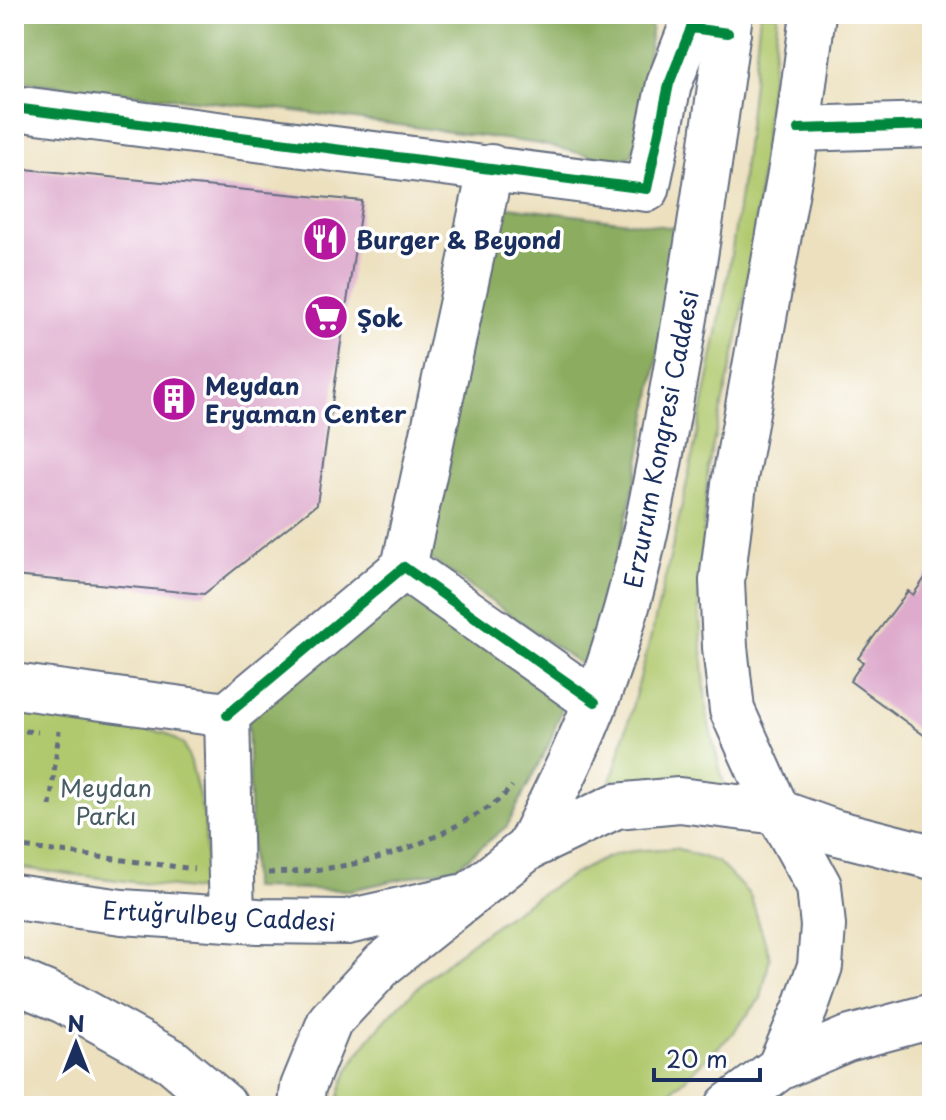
<svg xmlns="http://www.w3.org/2000/svg" width="946" height="1120" font-family="'Playpen Sans',sans-serif">
	<style>
		.green { fill: #b1c96e; stroke: #667c66; stroke-width: 2 }
		.forest { fill: #8cad61; stroke: #546e60; stroke-width: 2 }
		.building { fill: #deabcd }
		.lines { fill: none; stroke-linecap: round; stroke-linejoin: round }
		.minor-casing { stroke: #646d80; stroke-width: 48 }
		.major-casing { stroke: #646d80; stroke-width: 48 }
		.path { stroke: #646d80; stroke-width: 5; stroke-dasharray: 6 6; stroke-linecap: butt }
		.minor { stroke: #fff; stroke-width: 44 }
		.major { stroke: #fff; stroke-width: 44 }
		.cycleway-casing { stroke: #fff; stroke-width: 15 }
		.cycleway { stroke: #00873e; stroke-width: 10 }
		.labels { text-anchor: middle; dominant-baseline: central; stroke-width: 7; stroke-linejoin: round; paint-order: stroke }
		.poi-label { font-size: 24px; font-weight: bold; fill: #1b2f5e; stroke: #fff; text-anchor: start }
		.street-label { font-size: 24px; fill: #1b2f5e; stroke: #fff }
		.park-label { font-size: 24px; fill: #485d63; stroke: #fff }
	</style>
	<rect width="100%" height="100%" fill="#fff"/>
	<filter id="ink" filterUnits="userSpaceOnUse"><feTurbulence type="fractalNoise" baseFrequency=".0125" numOctaves="2"/><feDisplacementMap in="SourceGraphic" scale="16" xChannelSelector="R" yChannelSelector="G"/><feConvolveMatrix kernelMatrix="1 2 1 2 8 2 1 2 1" color-interpolation-filters="sRGB"/></filter>
	<filter id="wash" filterUnits="userSpaceOnUse"><feTurbulence type="fractalNoise" baseFrequency=".006" numOctaves="4" result="noise"/><feDisplacementMap in="SourceGraphic" scale="32" xChannelSelector="R" yChannelSelector="G"/><feGaussianBlur stdDeviation="1.8" result="paint"/><feColorMatrix in="noise" values="0 0 0 0 0 0 0 0 0 0 0 0 0 0 0 0 0 1.4 0 .05"/><feComposite in="paint" operator="in"/></filter>
	<g filter="url(#wash)">
		<rect width="100%" height="100%" fill="#ece0be"/>
		<path class="green" d="M760,14H778L755,230L738,337L708,466L699,608L707,717L727,797L608,792C659,622 697,447 728,273C743,187 751,100 760,14Z
			M14,708L165,733L184,745L191,763L205,821L206,891L14,867Z
			M675,848L718,862L750,895L770,957L761,998L730,1036L656,1106H338C340,1024 542,882 614,855C632,849 656,850 675,848Z"/>
		<path class="forest" d="M14,14H653L639,141L631,156L614,161L540,144L280,109L14,81Z
			M500,206L678,228C656,371 634,530 583,666L421,552Z
			M400,584L565,700L549,744L507,826L457,867L351,890L252,888L248,711Z"/>
		<g id="blocks">
			<path class="building" d="M14,168L362,201L317,504L204,594L14,576Z
				M932,568V741L850,681L863,662L858,658L908,591L913,595Z"/>
		</g>
	</g>
	<g filter="url(#ink)">
		<use href="#blocks" fill-opacity="0" stroke="#646d80" stroke-width="2"/>
		<g class="lines">
			<g class="minor-casing">
				<path id="minor" d="M14,108L647,189L669,84L691,28L728,33
					M798,129L932,125
					M404,567L595,702
					M14,686L227,715L404,567L491,167
					M227,715L232,919"/>
			</g>
			<g class="major-casing">
				<path id="major" d="M528,848C558,788 588,729 609,665C639,577 656,483 672,392C695,267 713,141 730,14
					M14,897L122,912L258,921L347,922L460,897
					M14,980L64,1001L172,1061L225,1106
					M779,1068L847,1039L932,1016
					M301,1106L303,1087L330,1021L383,964L528,848L616,806L679,800L778,812L834,832L932,857
					M728,1106L779,1068L805,1009L820,966L823,926L819,886L778,812L732,710L725,647L722,581L734,484L798,129L813,14"/>
			</g>
			<path class="path" d="M25,731L38,732
				M50,806L59,731
				M14,846L194,869
				M268,873C340,871 400,858 463,822C483,811 498,804 512,786"/>
			<use href="#minor" class="minor"/>
			<use href="#major" class="major"/>
			<g class="cycleway-casing">
				<path id="cycleway" d="M14,108L647,189L669,84L691,28L728,33
					M798,129L932,125
					M227,715L404,567L595,702"/>
			</g>
			<use href="#cycleway" class="cycleway"/>
		</g>
	</g>
	<defs>
		<g id="restaurant-disc" transform="scale(2.3)"><circle r="9.5" fill="#b5179e" stroke="#fff"/><path d="M-5-6h1v4h1v-4h1v4h1v-4h1v5L-1.5 .5V6h-2V.5L-5-1ZM5-6V6H3V1.5H1.5Q1.5-4 5-6Z" fill="#fff"/></g>
		<g id="supermarket-disc" transform="scale(2.3)"><circle r="9.5" fill="#b5179e" stroke="#fff"/><path d="M-6-5.5h2.5l.6 2H6L4.5 2H-2.5L-4.4-4H-6ZM-1.5 3.2a1.3 1.3 0 1 0 .1 0ZM3 3.2a1.3 1.3 0 1 0 .1 0Z" fill="#fff"/></g>
		<g id="building-disc" transform="scale(2.3)"><circle r="9.5" fill="#b5179e" stroke="#fff"/><path d="M-4-6H4V6H1V3H-1V6H-4ZM-2.5-4.3h1.7v1.8h-1.7ZM.8-4.3h1.7v1.8H.8ZM-2.5-1h1.7V.8h-1.7ZM.8-1h1.7V.8H.8Z" fill="#fff"/></g>
	</defs>
	<g fill-rule="evenodd">
		<use href="#restaurant-disc" x="325" y="239"/>
		<use href="#supermarket-disc" x="326" y="317"/>
		<use href="#building-disc" x="174" y="399"/>
	</g>
	<g class="labels">
		<g class="poi-label">
			<text x="356" y="239">Burger &amp; Beyond</text>
			<text x="357" y="317">Şok</text>
			<text x="205" y="385">Meydan<tspan x="205" dy="28">Eryaman Center</tspan></text>
		</g>
		<g class="street-label">
			<text transform="translate(660 439) rotate(-79)">Erzurum Kongresi Caddesi</text>
			<text transform="translate(219 915) rotate(3)">Ertuğrulbey Caddesi</text>
		</g>
		<g class="park-label">
			<text x="106" y="787">Meydan<tspan x="106" dy="28">Parkı</tspan></text>
		</g>
	</g>
	<rect width="946" height="1120" fill="none" stroke="#fff" stroke-width="48"/>
	<g transform="translate(76 1044)" stroke="#ffffff" stroke-width="6" paint-order="stroke">
	<path d="M0-6L14 30L0 20L-14 30Z" fill="#1b2f5e"/>
	<text y="-12" font-size="22" font-weight="bold" text-anchor="middle" fill="#1b2f5e">N</text>
	</g>
	<path d="M654 1068v12h106v-12" fill="none" stroke="#1b2f5e" stroke-width="4"/>
	<text x="666" y="1068" font-size="24" fill="#1b2f5e" stroke="#ffffff" stroke-width="6" paint-order="stroke">20 m</text>
</svg>
